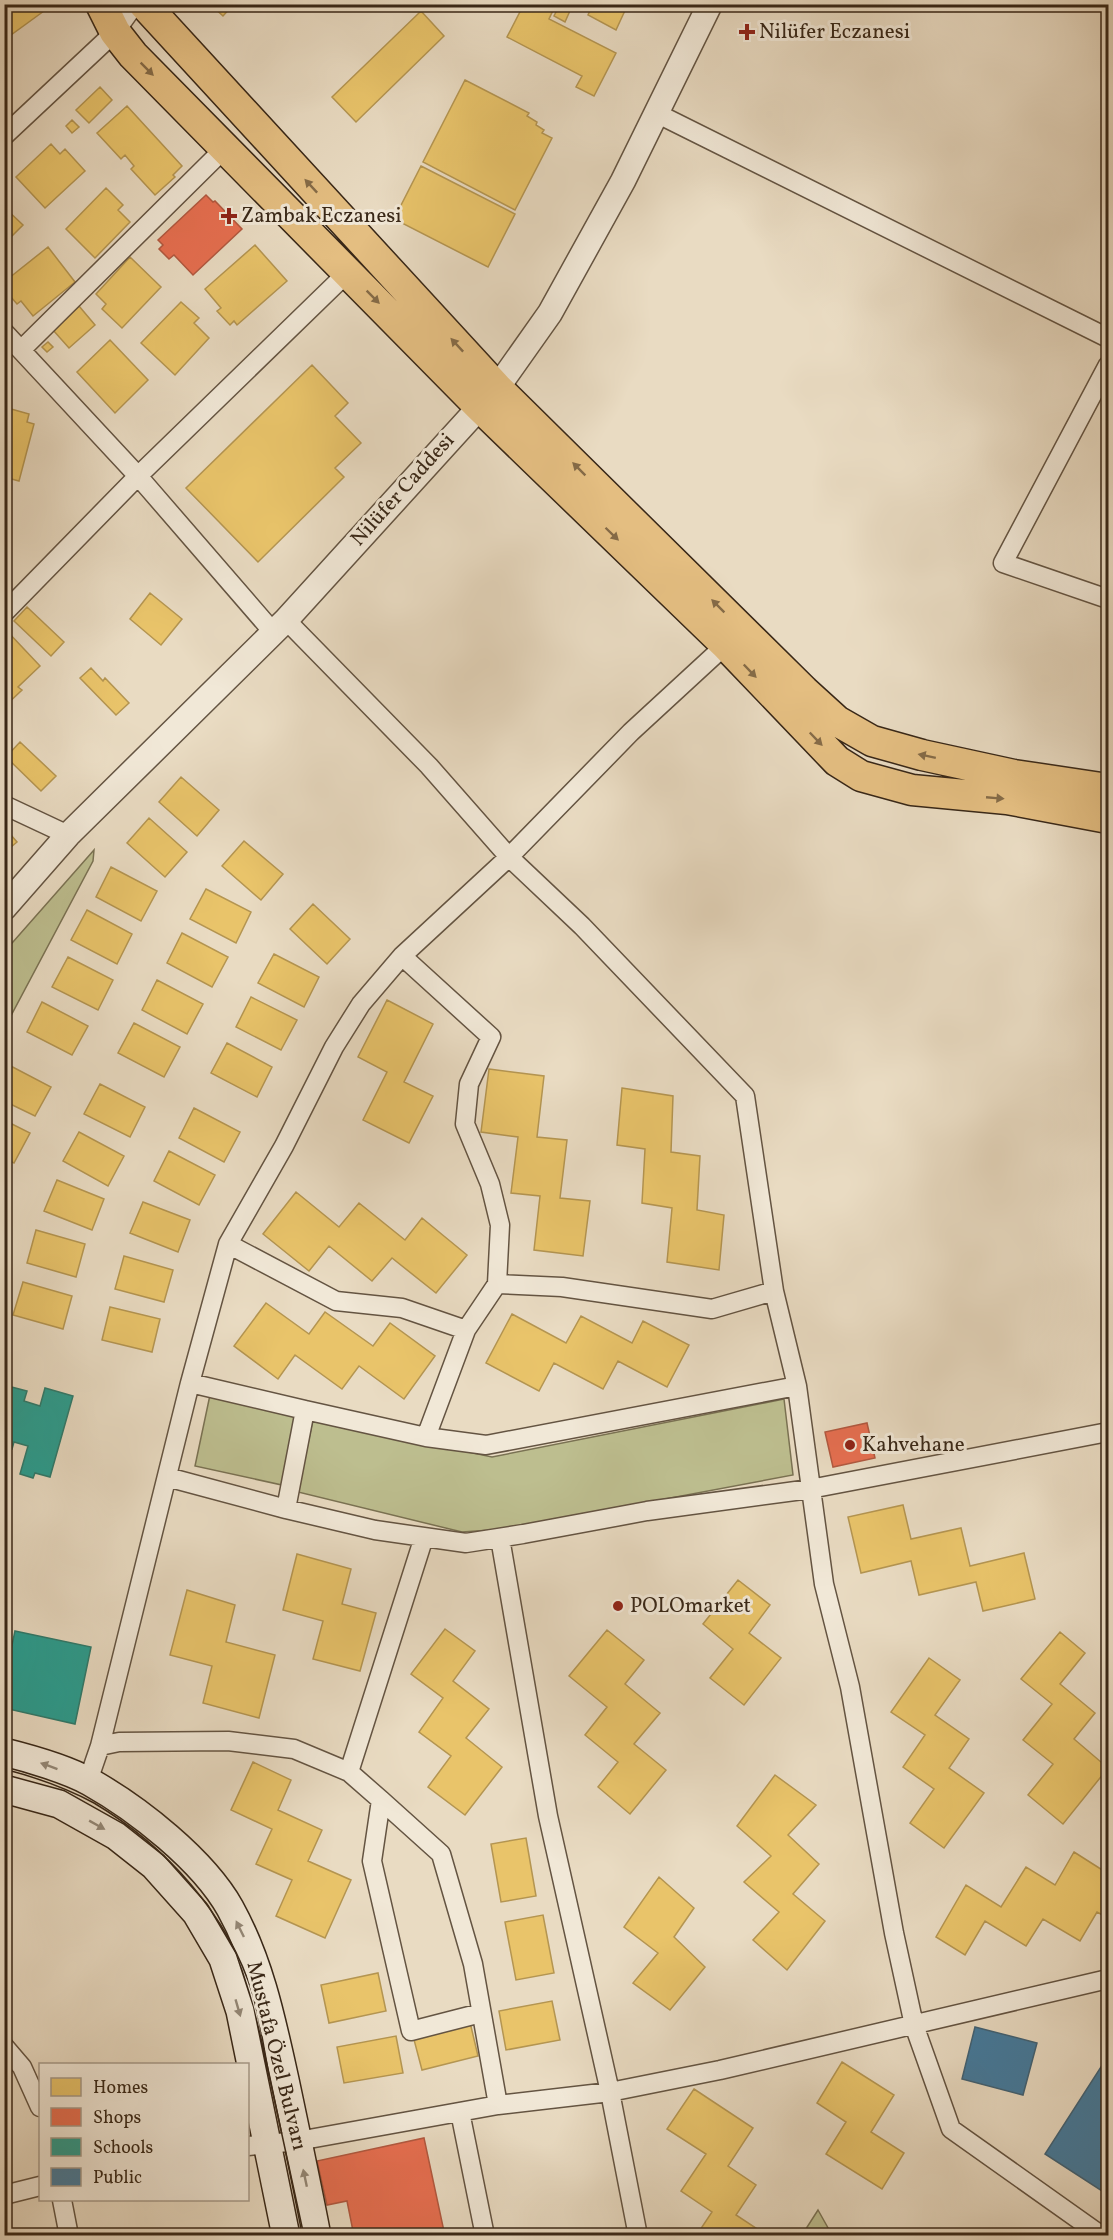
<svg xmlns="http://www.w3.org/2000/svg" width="1113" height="2240" font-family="Vollkorn,serif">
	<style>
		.green { fill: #bdbe8f; stroke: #7a7253; stroke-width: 1.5 }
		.homes { fill: #e9c46a; stroke: #b49551; stroke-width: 1.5 }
		.shops { fill: #e76f51; stroke: #b25940; stroke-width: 1.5 }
		.schools { fill: #2a9d8f; stroke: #2e7a6b; stroke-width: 1.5 }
		.public { fill: #457b9d; stroke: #416275; stroke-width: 1.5 }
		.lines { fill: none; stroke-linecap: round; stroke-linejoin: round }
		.minor-casing { stroke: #645442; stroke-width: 21 }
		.tertiary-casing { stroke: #645442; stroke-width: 27 }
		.secondary-casing { stroke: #382717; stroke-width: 30 }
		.primary-casing { stroke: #382717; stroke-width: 33 }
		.minor { stroke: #f1e8d7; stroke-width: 18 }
		.tertiary { stroke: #f1e8d7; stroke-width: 24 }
		.secondary { stroke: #f1e8d7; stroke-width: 27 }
		.primary { stroke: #e4be81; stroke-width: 30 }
		.tram { stroke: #382717; stroke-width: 1.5 }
		.oneway { fill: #856b47 }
		.oneway2 { fill: #948877 }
		.poi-dot { fill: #8f2418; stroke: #f1e8d7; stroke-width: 2 }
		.labels { text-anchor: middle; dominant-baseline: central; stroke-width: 6; stroke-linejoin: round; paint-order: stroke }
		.poi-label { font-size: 21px; fill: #382717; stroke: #f1e8d7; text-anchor: start }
		.street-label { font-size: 21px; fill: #382717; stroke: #f1e8d7 }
	</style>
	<rect width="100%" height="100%" fill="#e9dbc2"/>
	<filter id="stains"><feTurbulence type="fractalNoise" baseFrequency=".00333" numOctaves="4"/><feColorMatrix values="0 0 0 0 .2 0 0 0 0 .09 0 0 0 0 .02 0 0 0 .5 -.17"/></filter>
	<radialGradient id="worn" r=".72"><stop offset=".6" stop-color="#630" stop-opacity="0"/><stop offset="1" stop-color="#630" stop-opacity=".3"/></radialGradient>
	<path class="green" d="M94,850L93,861L5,1027V951Z
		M210,1395L297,1414L282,1485L195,1466Z
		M784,1399L793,1475L505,1529L462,1532L298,1492L313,1419L492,1457Z
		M818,2210L832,2235H802Z"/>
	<path class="homes" d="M4,4H45L46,6L42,9L44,11L4,40Z
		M210,4H234L223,16Z
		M524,4H556L549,19L616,53L594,96L576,87L582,76L507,37Z
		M560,4H573L565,22L554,16Z
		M593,4H628L616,30L588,15Z
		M421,11L444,36L356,122L332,97Z
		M465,80L529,113L527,116L537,122L536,125L544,130L542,133L552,138L515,210L423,162Z
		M100,87L112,100L89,123L76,110Z
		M127,106L182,166L173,175L175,177L155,195L131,169L134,166L125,155L121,159L97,133Z
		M72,120L79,127L72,133L66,126Z
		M51,144L60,154L65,149L85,171L45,208L16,177Z
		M421,166L515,214L488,267L394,219Z
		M106,188L123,205L118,210L130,222L95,258L66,229Z
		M4,207L23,225L4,244Z
		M255,245L287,281L237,325L234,321L230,325L217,311L221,308L205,289Z
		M48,247L75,282L33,316L21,301L17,304L4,289V282Z
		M130,257L161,287L122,328L102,309L106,304L96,294Z
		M181,302L199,318L194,323L209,338L175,375L141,343Z
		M79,306L95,325L69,348L53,330Z
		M110,340L148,380L115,413L77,372Z
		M48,342L53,347L47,352L42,347Z
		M312,365L348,403L335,416L361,443L335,468L344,477L258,562L186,488Z
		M4,407L29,414L27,422L34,424L19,481L4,477Z
		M150,593L182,619L161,645L130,619Z
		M27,607L64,642L51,656L14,621Z
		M7,631L40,666L18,687L22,690L5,706L4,633Z
		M91,668L103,681L105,678L129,703L116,715L80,678Z
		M20,742L56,776L41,791L6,757Z
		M181,777L219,810L197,836L159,802Z
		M149,818L187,852L165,877L127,843Z
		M4,827L17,842L4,853Z
		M244,841L283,874L261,900L222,866Z
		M111,867L157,891L141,921L96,897Z
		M206,889L251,912L236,943L190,919Z
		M313,904L350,939L327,964L290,929Z
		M87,910L132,934L117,964L71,940Z
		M182,933L228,957L212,987L167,963Z
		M274,954L319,977L304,1007L258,983Z
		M68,957L113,980L98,1010L52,987Z
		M157,980L203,1004L187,1034L142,1010Z
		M251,997L297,1020L281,1050L236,1027Z
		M387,1000L433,1024L404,1082L433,1096L409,1143L363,1120L387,1072L358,1057Z
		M42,1002L88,1026L72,1055L27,1032Z
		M134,1023L180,1047L164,1077L118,1053Z
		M227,1043L272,1067L257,1097L211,1073Z
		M5,1063L51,1087L35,1116L4,1101Z
		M489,1069L544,1076L537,1137L567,1140L560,1198L590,1201L583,1256L534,1250L540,1196L511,1193L518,1137L481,1132Z
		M100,1084L145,1107L130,1137L84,1114Z
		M622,1088L673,1096L671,1152L700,1156L697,1210L724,1215L719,1270L667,1262L672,1208L642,1203L645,1149L617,1145Z
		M194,1108L240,1132L224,1162L179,1138Z
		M4,1120L30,1133L14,1163L4,1158Z
		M79,1132L124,1156L108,1186L63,1161Z
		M169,1151L215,1175L199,1205L154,1181Z
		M57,1180L104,1199L92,1230L44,1211Z
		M296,1192L339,1227L359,1203L405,1240L422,1218L467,1255L436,1293L392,1258L372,1281L329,1246L309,1271L263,1234Z
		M143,1202L190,1220L178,1252L130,1233Z
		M36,1230L85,1244L76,1277L27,1263Z
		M124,1256L173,1270L164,1302L115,1289Z
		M23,1282L72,1296L63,1329L13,1315Z
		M266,1303L309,1334L325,1312L373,1346L390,1323L435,1356L404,1399L359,1366L342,1389L295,1355L278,1379L234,1346Z
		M110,1307L160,1319L152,1352L102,1340Z
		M512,1314L566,1343L581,1316L632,1343L643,1321L689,1345L667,1387L618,1361L603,1389L554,1363L539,1391L486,1363Z
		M903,1505L911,1539L961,1528L970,1566L1024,1553L1035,1599L983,1611L976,1582L919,1595L911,1561L861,1573L848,1517Z
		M297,1554L351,1569L342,1604L376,1613L360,1671L313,1659L323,1621L283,1610Z
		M738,1580L770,1605L749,1633L781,1658L744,1705L710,1678L733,1649L703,1624Z
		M187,1590L235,1605L226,1642L275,1655L259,1718L203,1703L212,1666L170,1655Z
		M445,1629L475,1651L453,1681L489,1709L466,1738L502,1767L465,1815L428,1787L451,1756L419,1732L443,1698L411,1674Z
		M607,1630L644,1660L625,1684L660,1713L634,1744L666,1770L630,1814L598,1787L618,1762L585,1735L607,1707L569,1676Z
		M1060,1632L1085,1653L1060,1684L1095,1713L1074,1739L1108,1768L1063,1824L1028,1795L1053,1764L1023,1740L1052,1704L1021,1679Z
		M929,1658L960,1680L935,1715L969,1739L949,1768L984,1793L944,1848L910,1823L934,1789L903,1767L925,1735L891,1712Z
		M253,1762L291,1780L278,1810L322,1830L308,1861L351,1880L325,1938L276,1916L292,1880L256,1864L272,1829L231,1810Z
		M775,1775L816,1805L788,1835L819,1864L793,1894L825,1921L787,1970L753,1940L779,1912L744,1882L771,1856L737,1826Z
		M526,1838L536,1896L501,1902L491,1844Z
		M1074,1852L1107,1873L1108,1870V1918L1097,1912L1080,1941L1043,1919L1026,1946L985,1921L965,1955L936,1937L966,1885L1001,1907L1026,1867L1055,1885Z
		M659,1877L694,1908L674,1937L705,1967L670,2010L633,1983L658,1953L624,1927Z
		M543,1915L554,1973L516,1980L505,1922Z
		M378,1973L386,2011L329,2023L321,1985Z
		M552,2001L560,2040L506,2050L499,2011Z
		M469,2018L478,2056L422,2070L412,2032Z
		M396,2036L403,2073L344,2083L337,2047Z
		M842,2062L894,2095L871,2132L904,2153L882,2189L826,2154L846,2122L817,2103Z
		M694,2089L753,2128L728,2166L756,2185L736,2215L768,2236H696L712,2212L681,2191L706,2154L667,2129Z"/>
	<path class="shops" d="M206,195L213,202L215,201L242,229L193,275L174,255L169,259L159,249L163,245L158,240Z
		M867,1423L875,1458L833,1467L825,1432Z
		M424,2138L445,2236H354L347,2201L327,2205L317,2161Z"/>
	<path class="schools" d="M4,1385L27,1391L24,1401L40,1406L45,1388L73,1396L50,1477L35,1473L33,1478L20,1474L28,1446L14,1442L12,1449L4,1447Z
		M15,1631L91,1647L75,1724L4,1708V1683Z"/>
	<path class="public" d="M975,2027L1037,2043L1023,2095L962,2079Z
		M1108,2056V2181L1102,2191L1045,2154Z"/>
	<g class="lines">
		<g class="minor-casing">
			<path id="minor" d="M656,113L1108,338
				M4,136L115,32L135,4
				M4,332L138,476L273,632
				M21,350L225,148
				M1108,365L1003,563L1108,599
				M4,613L138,476L348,272
				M286,620L429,766L509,857L582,926L745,1096L774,1291L712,1309L562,1287L497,1284L500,1225L490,1184L465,1124L469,1084L491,1037L402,956
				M4,805L68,835
				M228,1244L336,1301L402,1308L466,1330
				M774,1291L797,1386L824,1584L850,1687L894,1933L914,2025L951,2129L1102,2236
				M190,1383L305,1410
				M426,1437L486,1445L797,1386
				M167,1477L286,1509L305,1410L426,1437L466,1330L497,1284
				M286,1509L375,1530L466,1543L523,1534L647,1511L810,1489L1108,1432
				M500,1538L548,1816L610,2092L638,2236
				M349,1772L424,1537
				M88,1781L100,1746
				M381,1800L372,1861L411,2031L481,2013
				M4,2046L22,2067L40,2107
				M498,2105L473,1964L441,1854L381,1800L349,1772L294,1749L228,1741L119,1742L100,1746L190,1383L228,1244L284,1146L334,1047L361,1004L402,956L509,857L631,732L732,639
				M460,2112L485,2236
				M248,2146L298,2141L498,2105L610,2092L720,2070L1108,1979
				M4,2195L40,2186
				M62,2200L69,2236"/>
		</g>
		<g class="tertiary-casing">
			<path id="tertiary" d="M4,908L68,835L286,620L497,388L550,313L623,181L710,4"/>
		</g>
		<g class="secondary-casing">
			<path id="secondary" d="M4,1752C28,1758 69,1770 90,1782C138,1809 203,1860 230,1908C260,1962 272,2021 285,2080C296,2132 307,2184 317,2236
				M4,1789L59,1804L116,1836L154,1866L196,1913L223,1959L240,2011L286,2236"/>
		</g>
		<g class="primary-casing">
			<path id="primary" d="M101,4L115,32L133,55L479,406L725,644L837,761L861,776L912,790L1007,799L1108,818
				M144,4L497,388L804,691L837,721L872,741L922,755L1014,775L1108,789"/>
		</g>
		<use href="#minor" class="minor"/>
		<use href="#tertiary" class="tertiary"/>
		<use href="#secondary" class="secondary"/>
		<use href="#primary" class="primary"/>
		<path class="tram" d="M4,1769C35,1777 66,1788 94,1803C166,1846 228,1914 253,1995C260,2021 264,2049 269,2075C281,2129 292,2182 304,2236"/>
	</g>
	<defs><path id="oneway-solid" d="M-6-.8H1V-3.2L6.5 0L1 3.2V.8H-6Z" transform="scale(1.5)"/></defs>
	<g class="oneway">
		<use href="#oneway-solid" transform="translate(147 69) rotate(45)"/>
		<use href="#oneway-solid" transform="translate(311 186) rotate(-133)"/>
		<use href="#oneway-solid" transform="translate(373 297) rotate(45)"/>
		<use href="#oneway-solid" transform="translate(457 345) rotate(-133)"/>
		<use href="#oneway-solid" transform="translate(579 469) rotate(-135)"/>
		<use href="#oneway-solid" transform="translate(612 534) rotate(44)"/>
		<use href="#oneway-solid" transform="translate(718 606) rotate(-135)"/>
		<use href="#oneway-solid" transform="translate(750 671) rotate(46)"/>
		<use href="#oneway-solid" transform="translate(816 739) rotate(46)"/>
		<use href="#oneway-solid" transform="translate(927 756) rotate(-168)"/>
		<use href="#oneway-solid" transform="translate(995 798) rotate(5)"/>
	</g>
	<g class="oneway2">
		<use href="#oneway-solid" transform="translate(49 1766) rotate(-160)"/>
		<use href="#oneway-solid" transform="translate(97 1825) rotate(29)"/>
		<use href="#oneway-solid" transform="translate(240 1929) rotate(-116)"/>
		<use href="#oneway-solid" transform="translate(238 2008) rotate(74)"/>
		<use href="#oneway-solid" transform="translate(305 2178) rotate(-102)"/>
	</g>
	<g class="poi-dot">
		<path d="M744 23h6v6h6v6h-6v6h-6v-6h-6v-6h6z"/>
		<path d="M226 207h6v6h6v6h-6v6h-6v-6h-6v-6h6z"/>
		<circle cx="850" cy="1445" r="6"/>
		<circle cx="618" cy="1606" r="6"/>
	</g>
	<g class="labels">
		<g class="poi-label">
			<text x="759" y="32">Nilüfer Eczanesi</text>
			<text x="241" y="216">Zambak Eczanesi</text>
			<text x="862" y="1445">Kahvehane</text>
			<text x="630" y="1606">POLOmarket</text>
		</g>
		<g class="street-label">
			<text transform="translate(403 490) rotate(-48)">Nilüfer Caddesi</text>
			<text transform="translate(276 2056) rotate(76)">Mustafa Özel Bulvarı</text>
		</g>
	</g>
	<rect width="1113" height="2240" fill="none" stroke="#e9dbc2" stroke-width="24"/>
	<rect x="6" y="6" width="1101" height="2228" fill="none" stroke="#382717" stroke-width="3"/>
	<rect x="12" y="12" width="1089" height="2216" fill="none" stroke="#382717" stroke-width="1.5"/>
	<rect x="39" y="2063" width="210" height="138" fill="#f1e8d7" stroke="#a79b8a" stroke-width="1.5"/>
	<rect x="51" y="2078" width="30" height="18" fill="#e9c46a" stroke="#a79b8a" stroke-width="1.5"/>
	<text x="93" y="2093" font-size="18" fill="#382717">Homes</text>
	<rect x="51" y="2108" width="30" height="18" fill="#e76f51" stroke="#a79b8a" stroke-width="1.5"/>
	<text x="93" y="2123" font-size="18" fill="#382717">Shops</text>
	<rect x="51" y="2138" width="30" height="18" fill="#2a9d8f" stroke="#a79b8a" stroke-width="1.5"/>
	<text x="93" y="2153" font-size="18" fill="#382717">Schools</text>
	<rect x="51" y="2168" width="30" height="18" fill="#457b9d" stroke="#a79b8a" stroke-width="1.5"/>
	<text x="93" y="2183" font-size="18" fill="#382717">Public</text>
	<rect width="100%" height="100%" filter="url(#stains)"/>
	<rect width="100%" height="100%" fill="url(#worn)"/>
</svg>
